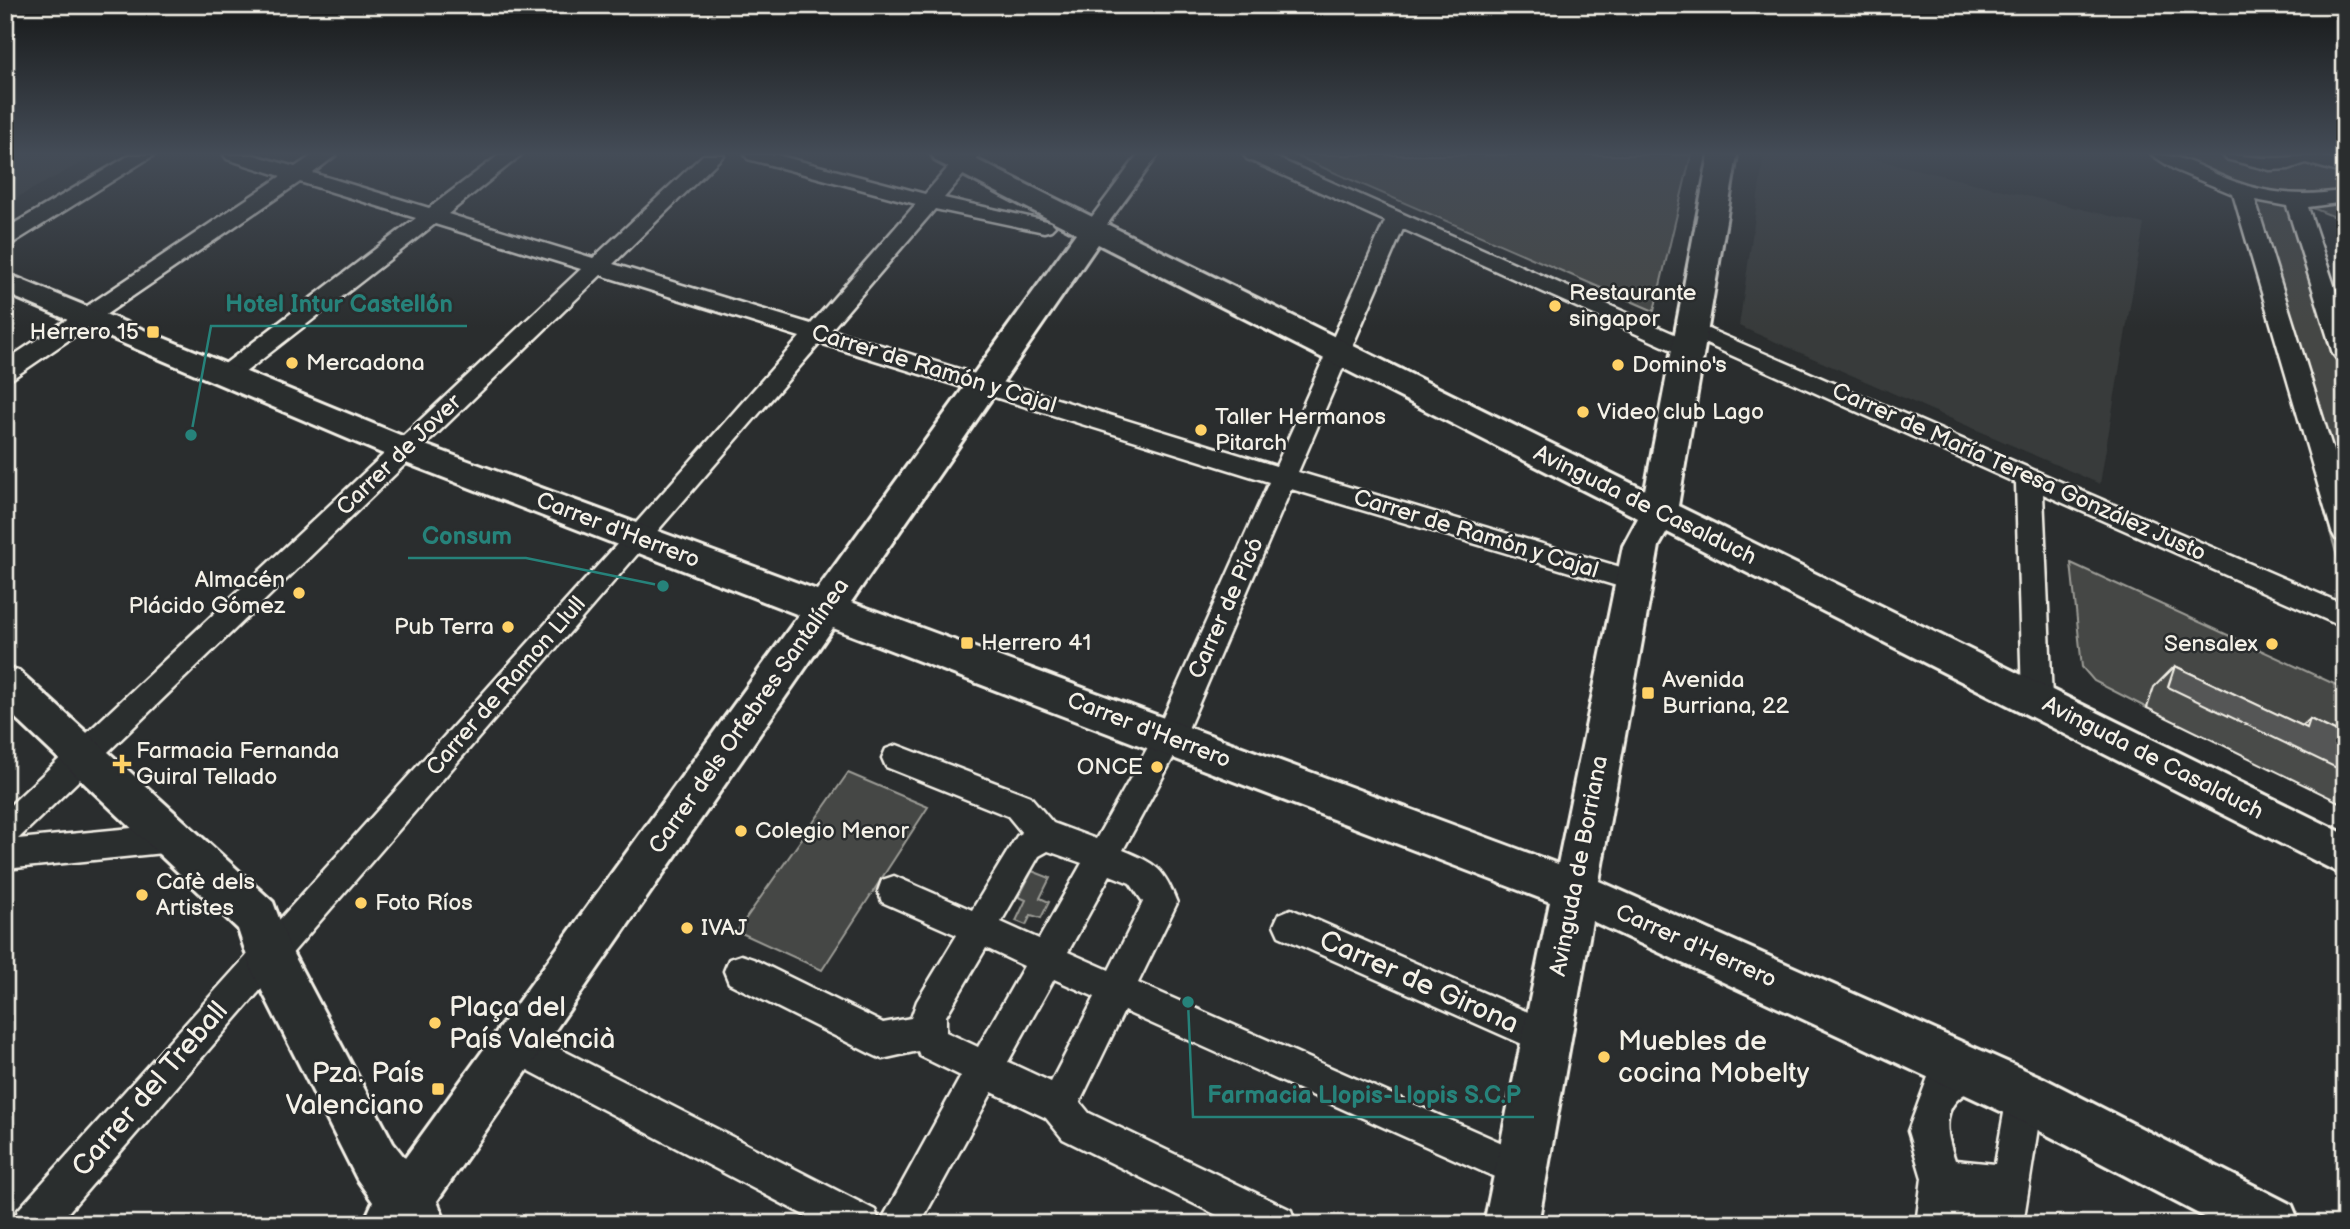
<svg xmlns="http://www.w3.org/2000/svg" width="2350" height="1229" font-family="'Balsamiq Sans',sans-serif">
	<style>
		.built { fill: #373a3a }
		.green { fill: #444645; stroke: #9c9c96; stroke-width: 2 }
		.lines { fill: none; stroke-linecap: round; stroke-linejoin: round }
		.street-casing { stroke: #f4f1e8; stroke-width: 5 }
		.secondary-casing { stroke: #f4f1e8; stroke-width: 6 }
		.street { fill: #2a2d2e; fill-rule: evenodd }
		.secondary { fill: #2a2d2e; fill-rule: evenodd }
		.wall { fill: #494b4a; stroke: #f4f1e8; stroke-width: 2 }
		.building { fill: #555756; stroke: #f4f1e8; stroke-width: 2 }
		.poi-dot { fill: #ffd166; stroke: #2a2d2e; stroke-width: 2.5 }
		.labels { text-anchor: middle; dominant-baseline: central; stroke-width: 5; stroke-linejoin: round; paint-order: stroke }
		.poi-label { font-size: 23px; fill: #f4f1e8; stroke: #2a2d2e; text-anchor: start }
		.street-label { font-size: 23px; fill: #f4f1e8; stroke: #2a2d2e }
		.near-street-label { font-size: 28px; fill: #f4f1e8; stroke: #2a2d2e }
		.near-poi-label { font-size: 28px; fill: #f4f1e8; stroke: #2a2d2e; text-anchor: start }
		.leader { fill: none; stroke: #26827a; stroke-width: 2.5 }
		.callout-dot { fill: #26827a; stroke: #2a2d2e; stroke-width: 2.5 }
		.callout-label { font-size: 24px; text-anchor: middle; font-weight: bold; fill: #26827a; stroke: #2a2d2e; stroke-width: 5; stroke-linejoin: round; paint-order: stroke }
	</style>
	<rect width="100%" height="100%" fill="#2a2d2e"/>
	<filter id="ink" filterUnits="userSpaceOnUse"><feTurbulence type="fractalNoise" baseFrequency=".0143" numOctaves="2"/><feDisplacementMap in="SourceGraphic" scale="14" xChannelSelector="R" yChannelSelector="G"/><feConvolveMatrix kernelMatrix="1 2 1 2 8 2 1 2 1" color-interpolation-filters="sRGB"/></filter>
	<g filter="url(#ink)">
		<path class="built" d="M5,155H96L5,204Z
			M1764,155H1857L2144,224L2100,484L1739,326Z"/>
		<path class="green" d="M1294,155H1691L1654,311Z
			M2156,155H2345V221L2305,205L2345,331V585L2235,192L2172,168Z
			M2071,563L2345,689V768L2155,687L2147,708L2094,681L2082,667Z
			M848,773L928,807L822,970L737,931Z
			M1032,871L1050,878L1040,898L1049,902L1041,918L1031,915L1026,925L1016,921L1026,900L1019,897Z"/>
		<g class="lines">
			<g class="street-casing">
				<path id="street" d="M130,155H154L13,243L5,244V229Z
					M224,155H254L295,167L313,155H336L313,173L429,208L499,155H521L448,214L593,258L703,155H724L613,264L811,324L916,204L748,159L745,155H777L925,194L959,155H980L944,198L1051,222L1055,226L1051,230L1044,232L935,209L831,330L1276,466L1385,221L1247,159L1244,155H1270L1697,344L1701,349L1697,354L1689,357L1681,354L1403,229L1298,472L1634,571L1644,574L1648,581L1644,588L1634,591L1291,489L1184,738L1123,850C1157,864 1164,869 1177,903L1138,983L1534,1157L1540,1170L1534,1183L1521,1189L1508,1183L1124,1011L1080,1102L1089,1113L1291,1210L1296,1224H1235L1063,1139L1046,1118L992,1092L920,1224H821L503,1057L498,1045L503,1033L516,1027L529,1033L875,1210L880,1223L961,1076L920,1056L918,1051L882,1059L869,1053L729,983L724,971L729,959L741,955L753,959L883,1023L911,1018L917,1001L957,935L882,902L878,891L882,880L894,876L972,910L1017,836L1022,833L1008,816L886,767L882,758L886,749L897,745L1030,796L1053,823L1096,839L1156,733L1269,482L820,343L58,1224H13L18,1210L629,531L800,337L601,275L18,839L173,824L184,828L189,838L184,848L173,852L5,869V810L581,269L435,224L234,381L226,383L218,381L214,375L218,369L416,218L300,182L13,378L5,380V361L281,176L227,159ZM1048,851L1082,863L1039,939L1001,922L1039,856ZM1110,875L1130,883L1143,902L1109,970L1068,952ZM986,948L1024,966L978,1047L946,1032V1016ZM1054,979L1095,997L1051,1082L1008,1062Z
					M1138,155H1158L1100,234H1086L1082,230Z
					M2152,155C2185,154 2203,170 2233,181C2270,195 2306,197 2345,190V202L2308,207L2345,318V362L2337,359L2333,354L2287,206L2255,200L2345,489V542L2336,539L2332,532L2233,194L2175,170Z
					M2223,155C2242,155 2260,159 2279,158C2307,157 2316,153 2345,162V174L2306,163L2289,169L2270,170L2226,159Z
					M1692,322L2345,605V628L2043,494L2052,699L2047,708L2037,711L2027,708L2022,699L2016,483L1684,334L1681,329L1684,324Z
					M1291,909L1560,1026L1565,1038L1560,1050L1547,1055L1279,936L1274,925L1279,914Z
					M1970,1053L1983,1058L1988,1071C1980,1091 1969,1088 1956,1101C1941,1118 1949,1142 1955,1160L1995,1164L2007,1096L2012,1083L2025,1078L2038,1083L2043,1096L2023,1224H1959L1955,1219L1954,1224H1916L1922,1178L1908,1131L1928,1077Z"/>
			</g>
			<g class="secondary-casing">
				<path id="secondary" d="M932,155H967L1645,490L1709,155H1737L1678,506L2345,834V876L1667,532L1659,546L1599,881L2043,1078L2292,1205L2300,1224H2218L2007,1114L1592,921L1538,1224H1484L1550,902L833,628L437,1201L446,1224H363L373,1202L357,1179L252,971L238,929L5,708V667L19,671L273,902L290,948L393,1143L405,1158L799,615L393,458L5,293V273L417,442L817,590L1076,233L936,161ZM1098,244L1638,518L1623,546L1558,864L851,602Z"/>
			</g>
			<use href="#street" class="street"/>
			<use href="#secondary" class="secondary"/>
		</g>
		<path class="wall" d="M2175,666L2302,726L2310,719L2345,736V805L2147,708L2154,687Z"/>
		<path class="building" d="M2175,666L2307,728L2310,719L2345,736V772L2168,687Z"/>
	</g>
	<linearGradient id="sky" x2="0" y2="1"><stop stop-color="#171919"/><stop offset="0.47" stop-color="#444c57"/><stop offset="1" stop-color="#444c57" stop-opacity="0"/></linearGradient>
	<rect width="2350" height="327" fill="url(#sky)"/>
	<g class="poi-dot">
		<circle cx="1555" cy="306" r="7"/>
		<rect x="146" y="325" width="14" height="14" rx="3.5"/>
		<circle cx="292" cy="363" r="7"/>
		<circle cx="1618" cy="365" r="7"/>
		<circle cx="1583" cy="412" r="7"/>
		<circle cx="1201" cy="430" r="7"/>
		<circle cx="299" cy="593" r="7"/>
		<circle cx="508" cy="627" r="7"/>
		<rect x="960" y="636" width="14" height="14" rx="3.5"/>
		<circle cx="2272" cy="644" r="7"/>
		<rect x="1641" y="686" width="14" height="14" rx="3.5"/>
		<path d="M118.5 753.5h7v7h7v7h-7v7h-7v-7h-7v-7h7z"/>
		<circle cx="1157" cy="767" r="7"/>
		<circle cx="741" cy="831" r="7"/>
		<circle cx="142" cy="895" r="7"/>
		<circle cx="361" cy="903" r="7"/>
		<circle cx="687" cy="928" r="7"/>
		<circle cx="435" cy="1023" r="7"/>
		<circle cx="1604" cy="1057" r="7"/>
		<rect x="431" y="1082" width="14" height="14" rx="3.5"/>
	</g>
	<g class="labels">
		<g class="poi-label">
			<text x="1569" y="293">Restaurante<tspan x="1569" dy="26">singapor</tspan></text>
			<text x="139" y="332" text-anchor="end">Herrero 15</text>
			<text x="306" y="363">Mercadona</text>
			<text x="1632" y="365">Domino's</text>
			<text x="1597" y="412">Video club Lago</text>
			<text x="1215" y="417">Taller Hermanos<tspan x="1215" dy="26">Pitarch</tspan></text>
			<text x="285" y="580" text-anchor="end">Almacén<tspan x="285" dy="26">Plácido Gómez</tspan></text>
			<text x="494" y="627" text-anchor="end">Pub Terra</text>
			<text x="981" y="643">Herrero 41</text>
			<text x="2258" y="644" text-anchor="end">Sensalex</text>
			<text x="1662" y="680">Avenida<tspan x="1662" dy="26">Burriana, 22</tspan></text>
			<text x="136" y="751">Farmacia Fernanda<tspan x="136" dy="26">Guiral Tellado</tspan></text>
			<text x="1143" y="767" text-anchor="end">ONCE</text>
			<text x="755" y="831">Colegio Menor</text>
			<text x="156" y="882">Cafè dels<tspan x="156" dy="26">Artistes</tspan></text>
			<text x="375" y="903">Foto Ríos</text>
			<text x="701" y="928">IVAJ</text>
		</g>
		<g class="street-label">
			<text transform="translate(934 369) rotate(17)">Carrer de Ramón y Cajal</text>
			<text transform="translate(399 455) rotate(-44)">Carrer de Jover</text>
			<text transform="translate(2019 472) rotate(24)">Carrer de María Teresa González Justo</text>
			<text transform="translate(1645 505) rotate(26)">Avinguda de Casalduch</text>
			<text transform="translate(618 530) rotate(21)">Carrer d'Herrero</text>
			<text transform="translate(1476 534) rotate(17)">Carrer de Ramón y Cajal</text>
			<text transform="translate(1226 608) rotate(-66)">Carrer de Picó</text>
			<text transform="translate(506 686) rotate(-49)">Carrer de Ramon Llull</text>
			<text transform="translate(749 716) rotate(-55)">Carrer dels Orfebres Santalínea</text>
			<text transform="translate(1149 730) rotate(21)">Carrer d'Herrero</text>
			<text transform="translate(2153 758) rotate(27)">Avinguda de Casalduch</text>
			<text transform="translate(1579 866) rotate(-79)">Avinguda de Borriana</text>
			<text transform="translate(1696 946) rotate(24)">Carrer d'Herrero</text>
		</g>
		<g class="near-street-label">
			<text transform="translate(1419 982) rotate(24)">Carrer de Girona</text>
			<text transform="translate(150 1089) rotate(-49)">Carrer del Treball</text>
		</g>
		<g class="near-poi-label">
			<text x="449" y="1007">Plaça del<tspan x="449" dy="32">País Valencià</tspan></text>
			<text x="1618" y="1041">Muebles de<tspan x="1618" dy="32">cocina Mobelty</tspan></text>
			<text x="424" y="1073" text-anchor="end">Pza. País<tspan x="424" dy="32">Valenciano</tspan></text>
		</g>
	</g>
	<path class="leader" d="M191 435L211 326H467M663 586L526 558H408M1188 1002L1193 1117H1534"/>
	<g class="callout-dot">
		<circle cx="191" cy="435" r="7"/>
		<circle cx="663" cy="586" r="7"/>
		<circle cx="1188" cy="1002" r="7"/>
	</g>
	<g class="callout-label">
		<text x="339" y="312">Hotel Intur Castellón</text>
		<text x="467" y="544">Consum</text>
		<text x="1364" y="1103">Farmacia Llopis-Llopis S.C.P</text>
	</g>
	<rect width="2350" height="1229" fill="none" stroke="#2a2d2e" stroke-width="28"/>
	<rect x="14" y="14" width="2322" height="1201" fill="none" stroke="#f4f1e8" stroke-width="2.5" filter="url(#ink)"/>
</svg>
